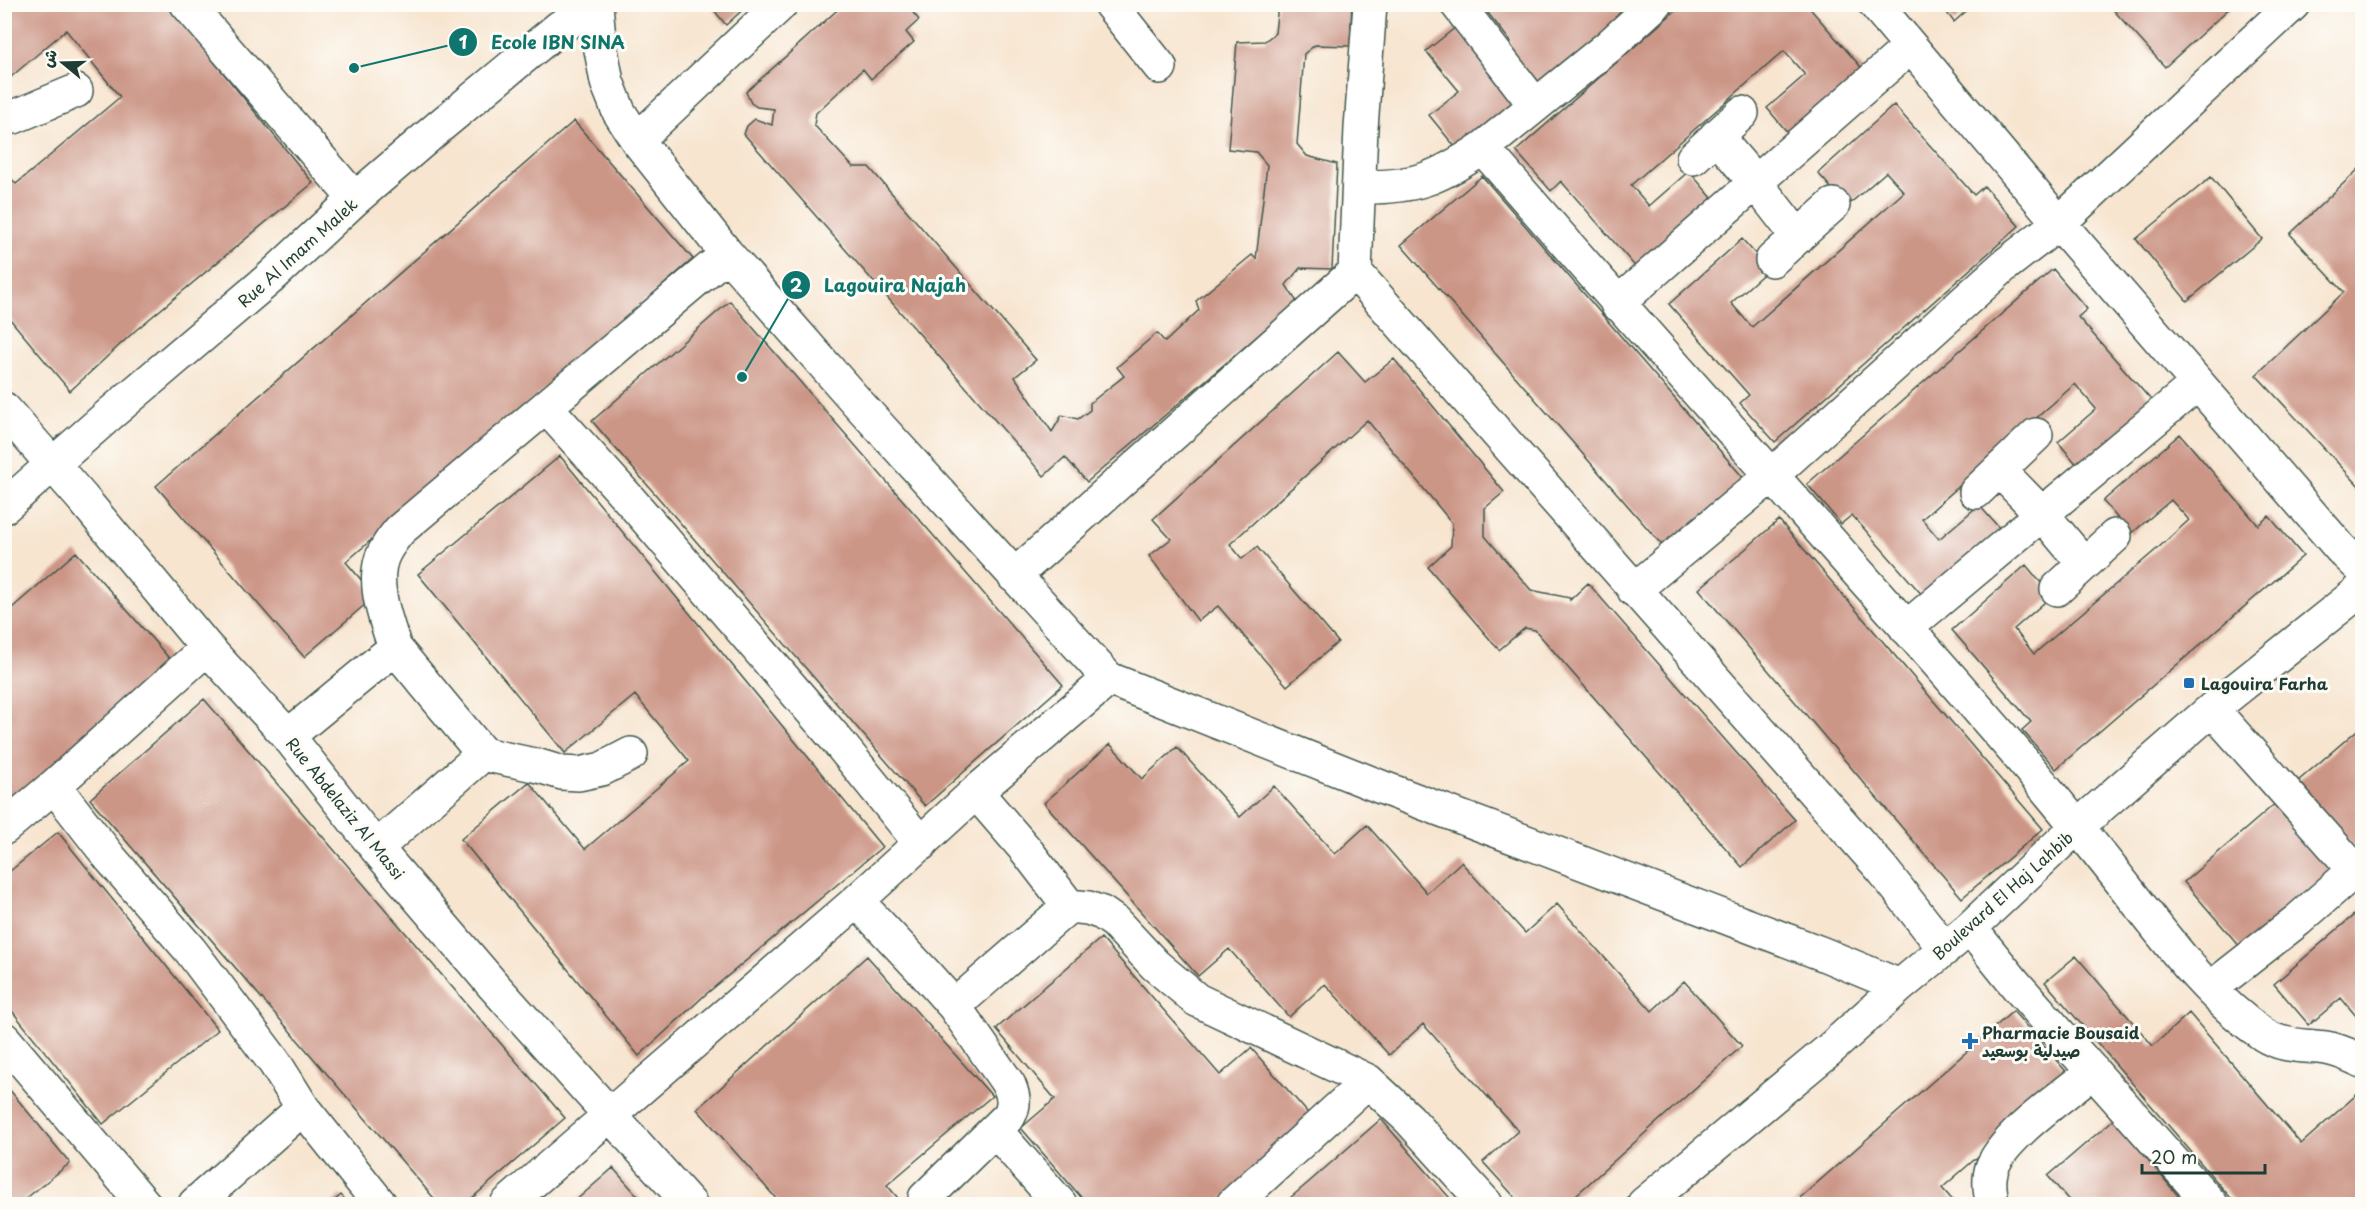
<svg xmlns="http://www.w3.org/2000/svg" width="2367" height="1209" font-family="'Playpen Sans','Playpen Sans Arabic',sans-serif">
	<style>
		.building { fill: #cc9687 }
		.lines { fill: none; stroke-linecap: round; stroke-linejoin: round }
		.minor-casing { stroke: #3f564b; stroke-width: 36 }
		.minor { stroke: #fff; stroke-width: 33 }
		.poi-dot { fill: #1f6fb2; stroke: #fdfcf7; stroke-width: 2 }
		.labels { text-anchor: middle; dominant-baseline: central; stroke-width: 6; stroke-linejoin: round; paint-order: stroke }
		.street-label { font-size: 16px; fill: #1f3d34; stroke: #fdfcf7 }
		.poi-label { font-size: 16px; font-weight: bold; fill: #1f3d34; stroke: #fdfcf7; text-anchor: start }
		.leader { fill: none; stroke: #0f766e; stroke-width: 2 }
		.callout-dot { fill: #0f766e; stroke: #fdfcf7; stroke-width: 2 }
		.mark-label { font-size: 18px; text-anchor: middle; font-weight: bold; fill: #fff }
		.callout-label { font-size: 18px; text-anchor: middle; font-weight: bold; fill: #0f766e; stroke: #fdfcf7; stroke-width: 6; stroke-linejoin: round; paint-order: stroke }
	</style>
	<rect width="100%" height="100%" fill="#fdfcf7"/>
	<filter id="ink" filterUnits="userSpaceOnUse"><feTurbulence type="fractalNoise" baseFrequency=".0167" numOctaves="2"/><feDisplacementMap in="SourceGraphic" scale="12" xChannelSelector="R" yChannelSelector="G"/><feConvolveMatrix kernelMatrix="1 2 1 2 8 2 1 2 1" color-interpolation-filters="sRGB"/></filter>
	<filter id="wash" filterUnits="userSpaceOnUse"><feTurbulence type="fractalNoise" baseFrequency=".008" numOctaves="4" result="noise"/><feDisplacementMap in="SourceGraphic" scale="24" xChannelSelector="R" yChannelSelector="G"/><feGaussianBlur stdDeviation="1.35" result="paint"/><feColorMatrix in="noise" values="0 0 0 0 0 0 0 0 0 0 0 0 0 0 0 0 0 1.4 0 .05"/><feComposite in="paint" operator="in"/></filter>
	<g filter="url(#wash)">
		<rect width="100%" height="100%" fill="#f7e5d0"/>
		<g id="blocks">
			<path class="building" d="M5,4H167L313,183L136,330L70,391L4,312V171L16,184L120,97L66,30L5,82Z
				M709,4H749L726,25Z
				M844,4H906L919,20L906,32L914,42L871,79L863,69L816,113L814,125L853,167H869L1036,360L1015,377L1052,432L1062,415L1078,419L1090,410V403L1124,376L1117,367L1157,333L1165,342L1199,310L1196,301L1252,255L1256,259L1267,165L1256,152L1228,149L1237,42L1265,41L1275,33L1278,4H1352L1350,46L1315,45L1304,54L1297,144L1307,156L1337,164L1332,269L1300,268L1286,285L1297,302L1087,482L1065,457L1044,476L744,134L747,126L755,119L772,125L774,109L757,107L751,103L746,92Z
				M1481,4H1628L1635,14L1541,92L1504,47L1511,42Z
				M1683,4H1806L1867,74L1793,139L1767,108L1805,75L1784,51L1631,185L1649,206L1689,171L1718,205L1640,272L1561,181L1551,191L1516,151Z
				M1940,4H1974L1954,22Z
				M2108,4H2234L2165,67Z
				M1456,27L1523,108L1464,158L1429,115L1459,91L1426,51Z
				M1894,105L1974,195L1984,186L2019,226L1775,442L1740,403L1749,395L1669,304L1742,239L1769,269L1731,303L1752,327L1904,192L1886,172L1847,206L1818,173Z
				M574,121L693,259L346,562L375,596L304,657L156,486Z
				M2362,166V489L2256,375L2344,292L2290,234Z
				M1482,176L1747,482L1668,552L1401,245Z
				M2211,177L2262,239L2187,301L2136,239Z
				M2053,269L2087,309L2078,317L2158,408L2084,473L2058,442L2096,409L2075,384L1922,519L1939,539L1979,505L2008,538L1931,605L1852,515L1841,524L1807,484Z
				M730,301L1063,685L925,806L592,421Z
				M1338,352L1365,382L1394,359L1504,492L1485,508V536L1531,590L1570,598V600L1588,583L1795,820L1742,867L1535,630L1525,628L1499,650L1428,567L1451,546L1452,523L1367,420L1230,544L1242,559L1257,547L1338,642L1287,686L1218,606L1198,621L1149,556L1171,539L1153,519Z
				M2180,434L2258,525L2269,516L2303,556L2056,769L2022,730L2031,722L1952,630L2026,565L2052,596L2014,629L2034,654L2158,548L2189,520L2171,500L2131,534L2103,501Z
				M560,456L882,847L705,995L639,1056L461,839L529,782L585,849L689,761L635,695L565,753L418,574Z
				M1779,520L2043,829L1962,898L1699,589Z
				M76,552L175,665L4,816V615Z
				M204,699L565,1118L465,1204H439L90,799Z
				M2362,726V854L2291,787Z
				M1110,744L1142,779L1177,747L1240,817L1274,786L1335,854L1367,825L1427,893L1461,862L1525,933L1557,904L1652,1011L1684,981L1742,1046L1566,1204H1521L1483,1162L1518,1131L1423,1024L1389,1055L1325,984L1289,1017L1229,949L1198,976L1044,803Z
				M2277,802L2340,876L2248,956L2184,882Z
				M58,832L218,1030L103,1124L4,1001V876Z
				M2362,908V1023L2341,998L2309,1025L2274,984Z
				M1101,938L1220,1075L1251,1048L1314,1120L1217,1204H1087L1021,1128L1055,1099L996,1029Z
				M867,956L992,1096L887,1185L903,1204H781L697,1109Z
				M2076,956L2153,1046L2189,1013L2301,1144L2362,1090V1204H2236L2045,982Z
				M2013,1011L2070,1076L1942,1188L1956,1204H1793Z
				M4,1083L70,1163L19,1204H4Z
				M1381,1119L1455,1204H1283L1309,1182Z
				M2114,1119L2185,1204H2072L2048,1176Z
				M613,1168L645,1204H571L574,1202Z
				M341,1195L349,1204H330Z"/>
		</g>
	</g>
	<g filter="url(#ink)">
		<use href="#blocks" fill-opacity="0" stroke="#3f564b" stroke-width="1.5"/>
		<g class="lines">
			<g class="minor-casing">
				<path id="minor" d="M187,4L355,199
					M596,4L599,39L607,82L619,112L637,140L727,254L856,401L1109,679L1381,787L1823,954L1900,986
					M1110,4L1160,67
					M1457,4L1535,105
					M1655,4L1609,46L1483,148C1659,352 1841,550 2017,754C2053,797 2089,840 2123,884C2165,937 2207,997 2264,1035C2283,1047 2305,1045 2326,1048C2339,1050 2351,1056 2362,1061
					M1875,4L2059,223L2341,549L2362,569
					M4,116L14,117L76,91
					M1716,136L1756,183L1798,237
					M637,140L781,4
					M1693,158L1742,113
					M1359,187C1414,188 1437,179 1483,148
					M1772,260L1833,205
					M1355,272L1882,869L1944,948
					M1617,304L1910,47
					M546,407L629,499L835,738L921,844
					M4,409L83,499L207,648L288,736L376,848L493,985L690,1204
					M1999,470L2043,515L2084,564
					M1976,492L2036,435
					M4,507L110,414L269,279L355,199L440,126L560,27L596,6
					M1014,576L1355,272L1361,128L1370,4
					M2057,589L2115,536
					M1634,590L1772,475L2005,265L2059,223L2293,4
					M1906,628L2197,384
					M395,648C386,620 370,581 384,553C388,545 394,537 400,530L727,254
					M2212,709L2362,878
					M288,736L395,648L483,754L376,848
					M483,754L539,766L562,773L579,774L602,769L631,754
					M54,786L111,859L190,950L275,1063L303,1108L380,1204
					M976,792L1026,850L1069,906
					M4,828L54,786L207,648
					M857,901L923,971L954,1006L1069,906L1088,908L1102,913L1115,922L1155,965L1197,1000L1368,1081L1409,1119L1486,1204
					M1970,928L2016,985L2211,1204
					M2210,989L2298,920L2362,864
					M4,1039L144,1204
					M995,1130L1060,1204
					M925,1198L1009,1116C1015,1105 1014,1097 1009,1085L954,1006
					M195,1204L303,1108
					M507,1204L857,901L976,792L1109,679
					M1233,1204L1368,1081
					M1644,1204L1829,1050L1900,986L1970,928L2078,826L2212,709L2362,589
					M1993,1204C1990,1193 1988,1180 1992,1168C2003,1136 2066,1094 2093,1071"/>
			</g>
			<use href="#minor" class="minor"/>
		</g>
	</g>
	<g class="poi-dot">
		<rect x="2183" y="677" width="12" height="12" rx="3"/>
		<path d="M1967 1032h6v6h6v6h-6v6h-6v-6h-6v-6h6z"/>
	</g>
	<g class="labels">
		<g class="street-label">
			<text transform="translate(297 252) rotate(-42)">Rue Al Imam Malek</text>
			<text transform="translate(346 808) rotate(51)">Rue Abdelaziz Al Massi</text>
			<text transform="translate(2002 895) rotate(-42)">Boulevard El Haj Lahbib</text>
		</g>
		<g class="poi-label">
			<text x="2201" y="683">Lagouira Farha</text>
			<text x="1982" y="1032">Pharmacie Bousaid<tspan x="1982" dy="18">صيدلية بوسعيد</tspan></text>
		</g>
	</g>
	<path class="leader" d="M354 68L463 42M742 377L796 285"/>
	<g class="callout-dot">
		<circle cx="354" cy="68" r="6"/>
		<circle cx="742" cy="377" r="6"/>
		<circle cx="463" cy="42" r="15"/>
		<circle cx="796" cy="285" r="15"/>
	</g>
	<g class="mark-label">
		<text x="463" y="49">1</text>
		<text x="796" y="292">2</text>
	</g>
	<g class="callout-label">
		<text x="558" y="49">Ecole IBN SINA</text>
		<text x="895" y="292">Lagouira Najah</text>
	</g>
	<rect width="2367" height="1209" fill="none" stroke="#fdfcf7" stroke-width="24"/>
	<g transform="translate(63 63) rotate(289)" stroke="#fdfcf7" stroke-width="4.5" paint-order="stroke">
	<path d="M0-4.5L10 22L0 15L-10 22Z" fill="#1f3d34"/>
	<text y="-9" font-size="16" font-weight="bold" text-anchor="middle" fill="#1f3d34">ش</text>
	</g>
	<path d="M2142 1164v9h123v-9" fill="none" stroke="#1f3d34" stroke-width="3"/>
	<text x="2151" y="1164" font-size="18" fill="#1f3d34" stroke="#fdfcf7" stroke-width="4.5" paint-order="stroke">20 m</text>
</svg>
